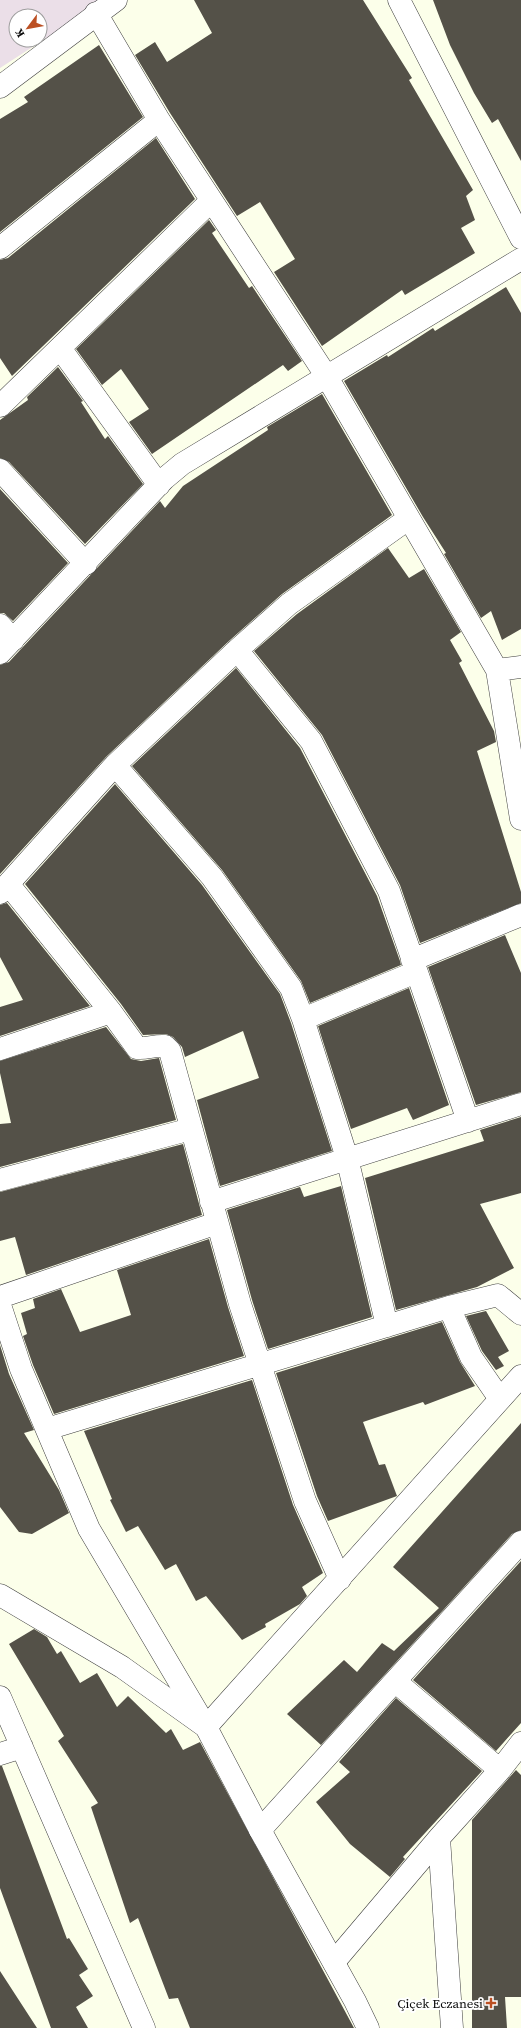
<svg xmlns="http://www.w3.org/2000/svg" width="521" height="2028" font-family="'Source Serif 4',serif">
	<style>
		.industrial { fill: #ebdfe8; fill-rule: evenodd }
		.building { fill: #545148 }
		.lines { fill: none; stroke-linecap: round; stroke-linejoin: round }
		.minor-casing { stroke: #3e3e3e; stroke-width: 23 }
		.tertiary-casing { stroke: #3e3e3e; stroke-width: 23 }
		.minor { stroke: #fff; stroke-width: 22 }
		.tertiary { stroke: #fff; stroke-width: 22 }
		.poi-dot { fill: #bc5023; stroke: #fff; stroke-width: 1.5 }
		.labels { text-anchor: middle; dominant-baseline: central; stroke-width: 4; stroke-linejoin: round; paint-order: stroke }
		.poi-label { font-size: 13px; fill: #0b0b0b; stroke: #fff; text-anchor: end }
	</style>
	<rect width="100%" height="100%" fill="#fcffea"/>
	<path class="industrial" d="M0,0H105L0,68ZM16,16H40V40H16Z"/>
	<path class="building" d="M194,0H363L412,78L409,80L473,190L466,196L475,220L461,228L475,253L405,295L402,290L322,346L274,272L295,259L260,202L237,216L170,113L135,55L155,42L167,62L212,33Z
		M433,0H521V161L498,119L492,123L474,93L450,45Z
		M99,45L143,117L0,232V119L28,102L24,97Z
		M156,138L195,199L12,376L0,358V260L8,258Z
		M209,220L216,230L212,233L249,288L252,286L302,361L288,371L283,365L152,454L129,422L149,409L121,369L102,385L76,349Z
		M506,287L521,313V629L502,640L491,611L481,618L444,554L446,553L423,517L344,381L387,355L388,357L433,328L435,331Z
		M58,367L83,401L81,402L105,439L108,436L143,484L85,544L9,462L0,458V420L28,400L27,397Z
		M322,394L392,515L282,594L229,641L106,757L0,874V665L9,662L21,649L160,501L165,508L183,486L268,430L267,427Z
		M0,489L68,563L13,621L4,613H0Z
		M388,548L409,578L424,569L461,632L450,640L462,661L459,663L494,731L496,742L477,751L521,892V903L420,943L400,885L322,735L254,651L297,614Z
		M236,668L300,748L377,896L400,961L401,965L310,1003L301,981L222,870L132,766Z
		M115,784L202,885L280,994L291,1023L332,1151L220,1186L197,1100L259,1078L243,1031L185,1057L182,1047L173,1037L166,1034L143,1035L121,1004L25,884Z
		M7,903L90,1006L0,1036V1007L23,1000L0,957V905Z
		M505,935L521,973V1092L476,1105L428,967Z
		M409,988L449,1105L413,1120L407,1108L351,1129L318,1026Z
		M106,1027L131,1059L141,1061L159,1058L176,1120L0,1167V1124L11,1123L0,1073V1061Z
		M521,1117V1193L480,1204L514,1268L477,1287L396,1310L365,1178L484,1141L480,1130Z
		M183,1144L202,1215L26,1275L15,1237L0,1241V1192Z
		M341,1186L372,1317L268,1349L252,1300L227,1210L300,1187L304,1197Z
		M209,1239L228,1307L244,1356L54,1414L33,1365L23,1336L27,1334L21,1313L35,1308L33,1299L61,1289L80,1332L131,1315L117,1270Z
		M486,1311L509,1351L498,1357L504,1366L496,1370L482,1351L466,1316Z
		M442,1322L460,1362L475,1386L425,1405L423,1402L363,1422L379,1465L385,1464L397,1496L328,1521L317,1496L276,1373Z
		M0,1345L9,1374L34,1430L24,1433L59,1490L69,1513L32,1534L19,1532L0,1507Z
		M252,1380L293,1505L323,1573L302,1587L307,1596L300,1604L265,1624L266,1627L242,1640L206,1596L196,1601L176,1564L165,1570L138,1526L126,1532L110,1500L112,1499L84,1431Z
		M521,1423V1530L512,1534L321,1745L287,1714L344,1660L357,1672L382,1643L394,1651L439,1608L393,1567Z
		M521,1561V1723L496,1751L413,1680Z
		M34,1629L47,1637L57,1654L61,1651L80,1683L97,1673L117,1707L128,1696L166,1733L171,1729L183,1750L200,1742L354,2028H190L178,1998L169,1999L138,1918L130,1923L91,1807L98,1803L58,1741L64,1736L9,1644Z
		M396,1698L482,1771L403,1857L405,1859L390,1877L350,1844L316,1802L350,1772L339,1762Z
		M0,1766H2L67,1939L69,1938L88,1969L79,1975L93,1996L76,2007L88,2028H51L0,1888Z
		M516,1770L521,1775V1997H505L507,2028H472V1820Z
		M0,1971L37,2028H0Z"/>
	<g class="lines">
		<g class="minor-casing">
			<path id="minor" d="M96,13L159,120L327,377L497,670L521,819
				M0,248L159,120
				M60,348L159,485
				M0,406L211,201
				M0,470L86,564
				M0,625L13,640
				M237,650L311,741L389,891L468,1121
				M0,653L164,479L182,464L521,259
				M497,670L521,667
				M115,765L212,877L291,988L303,1019L347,1158L387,1326
				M9,885L111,1012L137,1048C147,1049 155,1045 165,1046L170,1051L240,1304L305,1501L340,1579
				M0,893L115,765L237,650L289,604L408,519
				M412,960L521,915
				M303,1019L416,972
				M0,1049L111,1012
				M0,1180L191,1129
				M211,1202L521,1104
				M0,1297L217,1223
				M0,1305L21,1369L89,1529L206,1727
				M449,1307L471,1357L500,1399
				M47,1429L449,1307L498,1295L521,1314
				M396,1682L500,1770
				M0,1697L144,2028
				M0,1754L22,1747
				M260,1830L521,1542
				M439,1838L452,2028
				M334,1962L439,1838L500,1770L521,1743"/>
		</g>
		<g class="tertiary-casing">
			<path id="tertiary" d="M399,0L521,238
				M0,87L116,0
				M0,1595L122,1667L206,1727L260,1830L355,2001L368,2028
				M206,1727L521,1376"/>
		</g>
		<use href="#minor" class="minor"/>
		<use href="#tertiary" class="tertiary"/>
	</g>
	<path class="poi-dot" d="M489 1997h4v4h4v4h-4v4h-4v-4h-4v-4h4z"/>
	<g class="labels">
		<g class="poi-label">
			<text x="483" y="2003">Çiçek Eczanesi</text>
		</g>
	</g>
	<g transform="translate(28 28) rotate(238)"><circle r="19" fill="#ffffff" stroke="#9d9d9d"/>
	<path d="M0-3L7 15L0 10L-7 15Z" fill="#bc5023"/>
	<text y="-6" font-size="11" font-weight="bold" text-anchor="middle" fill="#0b0b0b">K</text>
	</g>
</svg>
